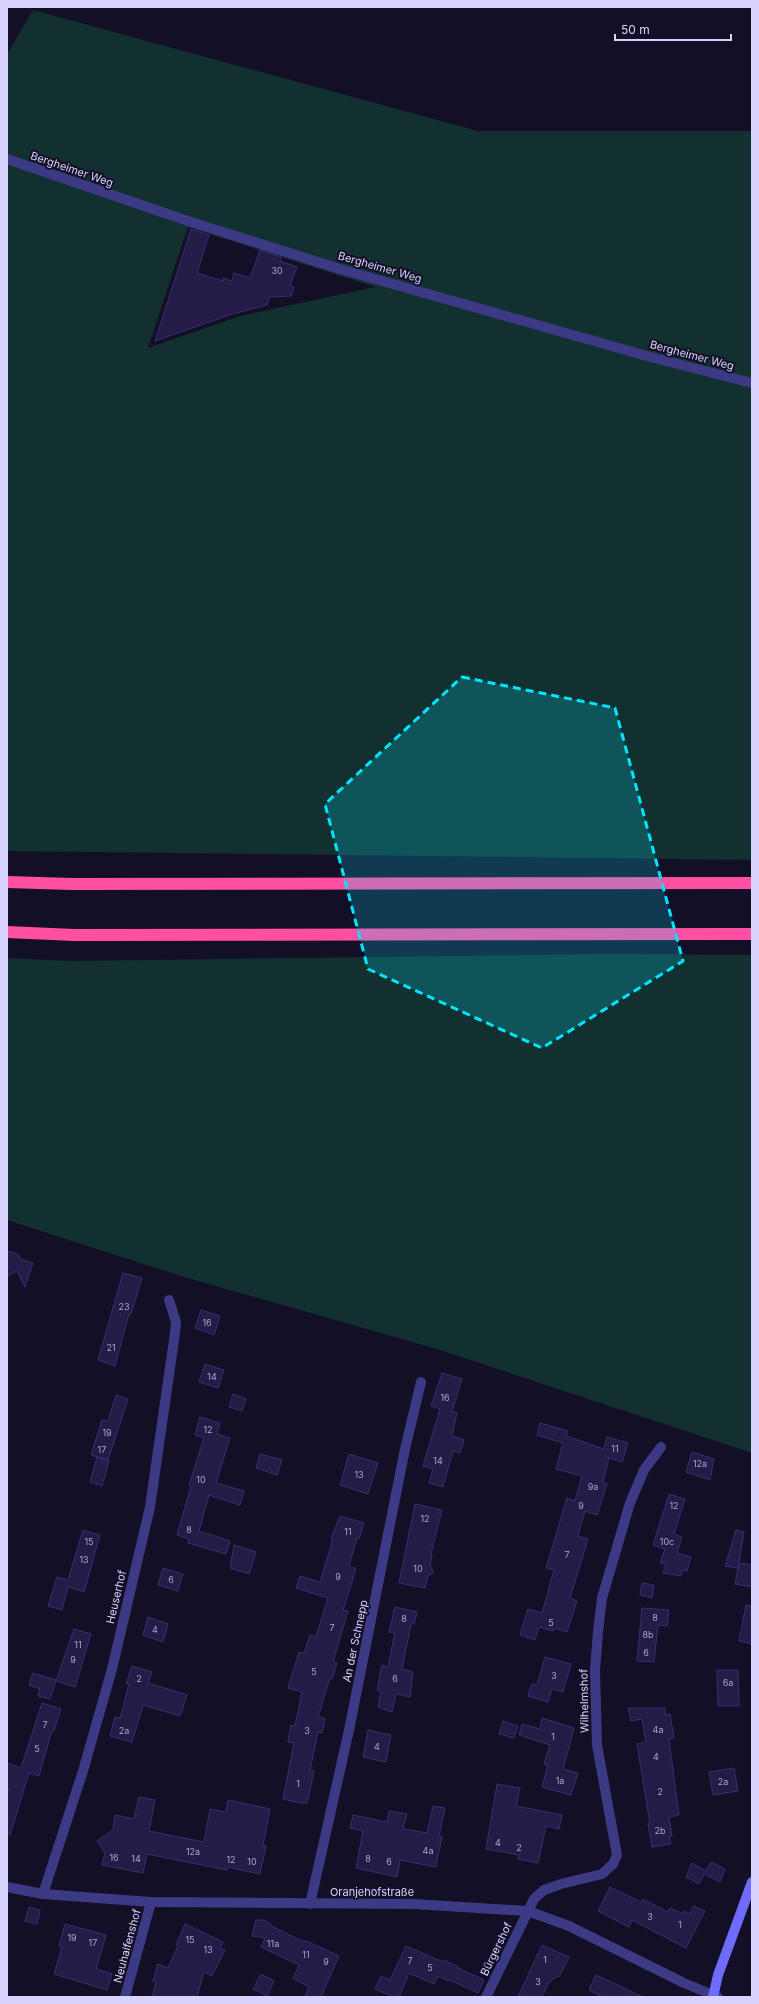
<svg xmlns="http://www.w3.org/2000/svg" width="759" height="2004" font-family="Inter,sans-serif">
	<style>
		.green { fill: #12302f; fill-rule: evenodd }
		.building { fill: #241b47; stroke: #3b2d73 }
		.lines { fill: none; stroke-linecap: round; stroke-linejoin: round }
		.minor { stroke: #3d3a85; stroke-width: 10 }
		.tertiary { stroke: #3d3a85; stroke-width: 10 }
		.secondary { stroke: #6f6bff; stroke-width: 10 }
		.motorway { stroke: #ff4fa3; stroke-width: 12 }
		.marked { fill: #00e5ff; fill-opacity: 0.2; stroke: #00e5ff; stroke-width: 3; stroke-dasharray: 8 5; stroke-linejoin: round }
		.labels { text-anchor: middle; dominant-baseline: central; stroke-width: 4; stroke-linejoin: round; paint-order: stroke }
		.number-label { font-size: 9px; fill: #aca6d1 }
		.street-label { font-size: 11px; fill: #d9d4ff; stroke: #130f26 }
	</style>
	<rect width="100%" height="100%" fill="#130f26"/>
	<path class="green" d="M33,10L478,131H752V860L7,851V55ZM188,227L375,287L240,316L148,348Z
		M609,954L752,955V1453L437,1349L181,1276L7,1220V958L71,961Z"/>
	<path class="building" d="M191,229L209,235L197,273L223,281V278L232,281L234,273L250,278L260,250L281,257L280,261L297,267L290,285L294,287L291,296L270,297L267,305L229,315L155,341Z
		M7,1251L18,1254L20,1259L33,1263L25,1287L17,1271L7,1276Z
		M123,1273L142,1278L131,1314H129L115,1366L98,1360Z
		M201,1310L220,1316L214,1335L195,1328Z
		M205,1364L224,1370L218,1388L199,1382Z
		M442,1373L462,1379L452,1411L457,1413L452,1436L464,1440L460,1453L453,1451L443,1487L429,1483L433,1469L423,1466L440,1409L431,1406Z
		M233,1394L246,1399L242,1411L229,1407Z
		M116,1395L128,1399L108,1460L91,1455L102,1420L108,1421Z
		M200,1417L220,1423L217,1434L230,1438L216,1483L244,1491L240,1505L209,1495L199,1531L230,1541L226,1554L188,1543L189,1539L177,1535L191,1486L189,1485L204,1438L195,1435Z
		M540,1423L568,1431L566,1436L604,1449L607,1437L628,1443L622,1462L609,1458L603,1482L607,1484L597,1515L585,1511L578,1536L588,1539L570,1598L577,1601L567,1632L554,1628L553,1631L539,1627L535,1640L520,1635L528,1609L542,1613L554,1570L546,1568L567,1498L575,1501L582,1476L556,1469L563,1443L537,1435Z
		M692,1452L714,1459L710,1480L686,1472Z
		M260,1454L282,1460L277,1475L256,1468Z
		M349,1454L378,1463L368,1494L340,1485Z
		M97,1457L109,1461L102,1486L90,1482Z
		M669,1494L685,1499L674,1534L682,1537L677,1553L691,1557L687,1571L683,1570L681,1576L663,1573L666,1564L660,1563L665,1549L653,1545Z
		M415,1504L442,1510L431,1554H432L430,1566L434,1572L428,1576L425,1588L399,1583Z
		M340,1516L364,1523L359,1539L357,1538L349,1566L356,1569L343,1610L348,1611L333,1662L337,1663L332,1679L330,1678L318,1717L325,1719L322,1733L318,1732L310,1770L314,1771L309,1795L307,1803H300L283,1799L294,1743L288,1742L291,1725L295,1726L302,1692L288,1688L299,1652L304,1653L310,1635L316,1637L328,1598L296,1588L300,1576L320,1582L333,1539L331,1538Z
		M83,1530L100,1535L84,1592L68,1587L62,1610L48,1606L57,1577L68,1580Z
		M736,1530L744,1532L738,1568L725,1566Z
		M234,1545L256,1552L249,1574L230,1568Z
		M739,1563L752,1565V1587L735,1584Z
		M163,1568L183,1574L178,1591L158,1585Z
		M642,1583L654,1585L652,1598L640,1595Z
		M746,1605L752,1606V1644L739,1641Z
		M395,1607L417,1612L414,1624H411L402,1669L413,1672L410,1697L396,1694L392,1712L378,1707L381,1691L377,1690L382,1665L388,1667L395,1633L389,1632Z
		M642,1608L669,1610L667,1626L658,1625L654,1662L637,1661Z
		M148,1617L168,1624L163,1642L143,1635Z
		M74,1629L91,1634L75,1687L56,1681Z
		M545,1657L571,1664L563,1692L552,1689L548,1702L528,1696L532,1684L537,1685Z
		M132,1666L152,1672L148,1683L187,1695L180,1716L143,1705L132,1742L110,1736L115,1717L120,1718L129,1684H126Z
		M717,1670H738L739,1706H718Z
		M33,1673L56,1680L50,1699L38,1696L40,1689L29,1685Z
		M42,1703L61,1709L54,1731L52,1730L39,1776L29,1773L10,1835L7,1834V1795L9,1789L7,1788V1763L21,1768Z
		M628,1708H665V1715L670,1714L674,1738L669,1739L679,1815L669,1817L672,1836H669L671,1844L652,1847L648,1824H650L637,1744L646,1742L642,1719L631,1721Z
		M542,1718L574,1728L563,1769L578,1773L571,1795L542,1787L548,1765L544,1764L550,1745L519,1735L522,1724L540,1729Z
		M503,1721L518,1726L514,1738L499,1734Z
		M368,1730L391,1735L386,1762L363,1757Z
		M734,1768L738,1791L713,1795L709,1772Z
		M497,1784L520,1788L516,1806L562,1815L559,1829L546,1826L538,1863L518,1859L519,1855L486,1849Z
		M139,1797L155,1800L149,1831L204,1842L210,1809L226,1812L228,1800L270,1809L263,1845L266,1846L260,1874L227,1867V1870L147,1854L143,1873L102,1865L105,1853L97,1841L113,1830L115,1815L134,1819Z
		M433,1806L445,1808L439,1836H442L436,1867L400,1860L397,1877L356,1868L363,1831L350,1828L353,1815L387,1822L389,1811L407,1814L403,1829L427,1833Z
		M711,1862L725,1869L720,1882L704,1874L699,1884L686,1877L692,1863L706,1871Z
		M610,1887L641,1902L643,1899L668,1912L670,1908L683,1914L684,1911L690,1914L694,1906L705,1911L686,1948L632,1920L629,1927L598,1911Z
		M29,1907L40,1910L37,1924L25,1921Z
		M256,1920H263L271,1924V1926L300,1940L309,1942L339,1956L321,1997H305L309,1987L293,1978L299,1965L261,1947L265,1938L252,1936Z
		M65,1924L106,1935L96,1969L112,1974L107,1990L54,1974L62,1947L59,1946Z
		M185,1924L223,1942L220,1948L225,1950L212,1976L204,1972L197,1997H152L156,1982L153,1981L158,1964L168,1968L178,1946L176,1945Z
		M542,1945L569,1957L559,1977L557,1976L549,1982L542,1997H518Z
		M406,1946L443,1962L444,1960L457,1966L456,1967L484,1980L478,1993L450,1980L449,1981L438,1976L434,1984L409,1973L399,1997H394L375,1989L381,1976L390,1980Z
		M261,1974L274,1981L267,1996L253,1989Z
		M596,1975L643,1997H603L589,1990Z"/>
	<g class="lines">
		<path class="minor" d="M7,159L188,221L340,269L654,358L752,383
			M43,1894L83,1771L112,1669L150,1507L175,1333L176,1322L169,1300
			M310,1904L349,1730L405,1449L421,1382
			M125,1997L151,1902
			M486,1997L534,1899L544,1890L561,1884L602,1874L613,1864L617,1855L597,1745L595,1670L598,1632L602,1598L630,1503L644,1470L661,1447"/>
		<path class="tertiary" d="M7,1887L43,1894L151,1902L414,1904L528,1911L569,1926L684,1983L718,1997"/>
		<path class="secondary" d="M713,1997L718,1975L752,1882"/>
		<path class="motorway" d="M7,882L71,884L752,883
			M7,932L74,935L752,934"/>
	</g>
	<path class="marked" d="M462,677L615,708L683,961L542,1048L368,969L325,804Z"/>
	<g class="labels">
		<g class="number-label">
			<text x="277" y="270">30</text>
			<text x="124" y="1306">23</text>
			<text x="207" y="1322">16</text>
			<text x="111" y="1347">21</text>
			<text x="212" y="1376">14</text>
			<text x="445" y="1397">16</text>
			<text x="208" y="1429">12</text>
			<text x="107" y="1432">19</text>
			<text x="615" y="1448">11</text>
			<text x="102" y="1449">17</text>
			<text x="438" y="1460">14</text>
			<text x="700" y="1463">12a</text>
			<text x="359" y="1474">13</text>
			<text x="201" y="1479">10</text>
			<text x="593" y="1486">9a</text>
			<text x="581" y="1505">9</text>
			<text x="674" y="1505">12</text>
			<text x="425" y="1518">12</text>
			<text x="189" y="1529">8</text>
			<text x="348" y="1531">11</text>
			<text x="89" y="1541">15</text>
			<text x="667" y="1541">10c</text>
			<text x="567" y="1554">7</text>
			<text x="84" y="1559">13</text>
			<text x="418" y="1568">10</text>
			<text x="338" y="1576">9</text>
			<text x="171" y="1579">6</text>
			<text x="655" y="1617">8</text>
			<text x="404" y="1618">8</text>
			<text x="551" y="1622">5</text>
			<text x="332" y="1627">7</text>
			<text x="155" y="1629">4</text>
			<text x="648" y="1634">8b</text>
			<text x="78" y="1644">11</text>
			<text x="646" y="1652">6</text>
			<text x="73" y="1659">9</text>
			<text x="314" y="1671">5</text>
			<text x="554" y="1675">3</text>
			<text x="139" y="1678">2</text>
			<text x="395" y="1678">6</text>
			<text x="728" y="1682">6a</text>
			<text x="45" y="1724">7</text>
			<text x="658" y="1729">4a</text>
			<text x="124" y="1730">2a</text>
			<text x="307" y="1730">3</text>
			<text x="553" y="1736">1</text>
			<text x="377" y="1746">4</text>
			<text x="37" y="1748">5</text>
			<text x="656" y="1756">4</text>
			<text x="560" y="1780">1a</text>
			<text x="723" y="1781">2a</text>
			<text x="298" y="1783">1</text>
			<text x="660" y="1791">2</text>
			<text x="660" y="1830">2b</text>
			<text x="498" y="1842">4</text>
			<text x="519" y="1847">2</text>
			<text x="428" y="1850">4a</text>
			<text x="193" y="1851">12a</text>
			<text x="114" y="1857">16</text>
			<text x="136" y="1858">14</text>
			<text x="368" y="1858">8</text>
			<text x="231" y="1859">12</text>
			<text x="252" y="1861">10</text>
			<text x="389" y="1861">6</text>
			<text x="650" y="1916">3</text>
			<text x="680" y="1924">1</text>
			<text x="72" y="1937">19</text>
			<text x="190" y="1939">15</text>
			<text x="93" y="1942">17</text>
			<text x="273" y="1943">11a</text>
			<text x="208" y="1949">13</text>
			<text x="306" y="1954">11</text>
			<text x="545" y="1959">1</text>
			<text x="410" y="1960">7</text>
			<text x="326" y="1961">9</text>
			<text x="430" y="1967">5</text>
			<text x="538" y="1981">3</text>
		</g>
		<g class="street-label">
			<text transform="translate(72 169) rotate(19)">Bergheimer Weg</text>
			<text transform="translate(380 267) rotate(16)">Bergheimer Weg</text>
			<text transform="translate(692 355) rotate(15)">Bergheimer Weg</text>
			<text transform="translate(116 1597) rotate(-77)">Heuserhof</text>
			<text transform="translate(355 1641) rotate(-78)">An der Schnepp</text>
			<text transform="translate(584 1701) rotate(-91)">Wilhelmshof</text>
			<text x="372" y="1892">Oranjehofstraße</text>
			<text transform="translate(127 1946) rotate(-75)">Neuhalfenshof</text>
			<text transform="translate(496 1949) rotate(-64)">Bürgershof</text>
		</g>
	</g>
	<rect width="759" height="2004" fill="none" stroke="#d9d4ff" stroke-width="16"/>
	<path d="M615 34v6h116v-6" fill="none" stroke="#d9d4ff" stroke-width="2"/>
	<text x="621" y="34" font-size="12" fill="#d9d4ff" stroke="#130f26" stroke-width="3" paint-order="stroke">50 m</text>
</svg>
